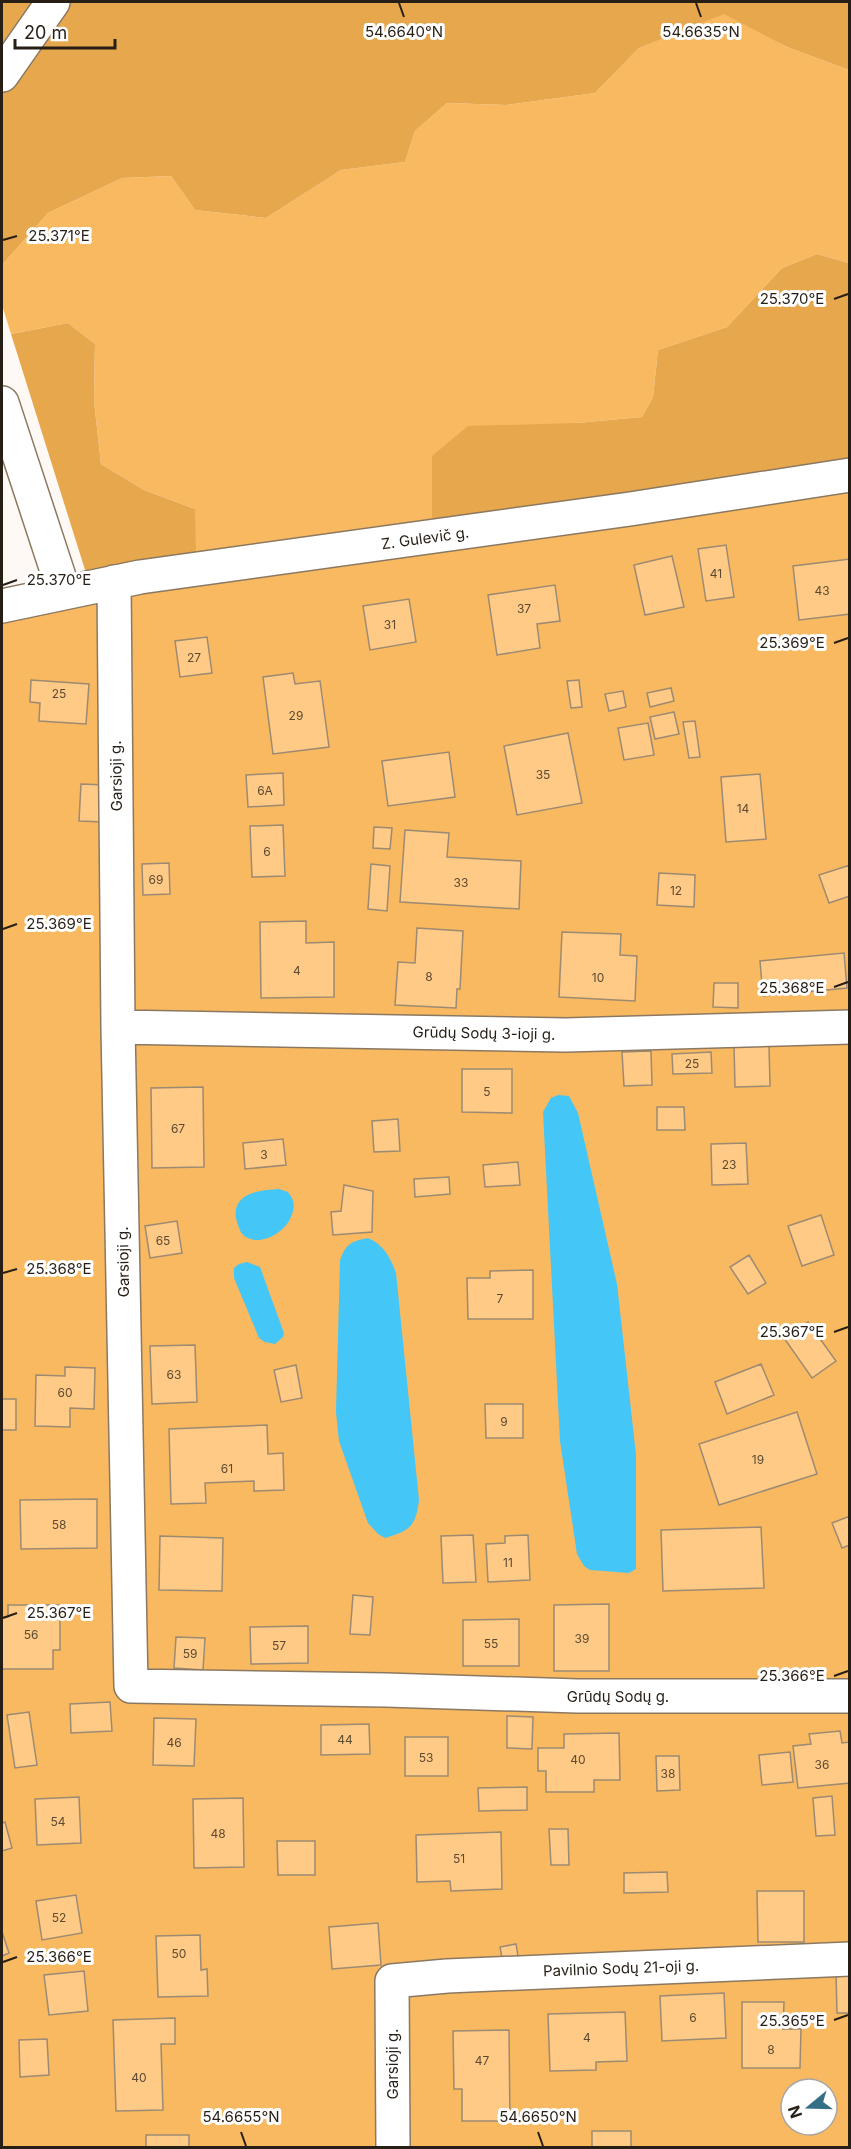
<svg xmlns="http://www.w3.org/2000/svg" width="851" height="2149" font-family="Inter,sans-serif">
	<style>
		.green { fill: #f9b960; fill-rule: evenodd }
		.forest { fill: #e7a74d }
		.water { fill: #44c6f6 }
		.building { fill: #feca86; stroke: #9d8a72; stroke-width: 1.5 }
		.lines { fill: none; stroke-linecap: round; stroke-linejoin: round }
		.minor-casing { stroke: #8b7861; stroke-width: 36 }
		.minor { stroke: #fff; stroke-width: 33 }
		.ticks { fill: none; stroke: #271f16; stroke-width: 2 }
		.labels { text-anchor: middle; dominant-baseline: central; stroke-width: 6; stroke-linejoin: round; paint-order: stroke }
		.number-label { font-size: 12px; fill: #5d4a32 }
		.street-label { font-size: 15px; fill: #271f16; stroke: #fff }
		.ticks-label { font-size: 15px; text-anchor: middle; fill: #271f16; stroke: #fff; stroke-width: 6; stroke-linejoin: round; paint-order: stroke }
	</style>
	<rect width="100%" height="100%" fill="#fef9f4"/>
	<path class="green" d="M724,13L787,47L849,70V263L817,254L782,268L727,327L658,350L653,397L642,417L577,423L849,464V2147L2,2148V588L86,573L195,509L144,490L101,464L94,401L95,344L68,323L11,334L2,305V265L48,213L122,178L171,176L195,210L266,218L341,170L405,162L415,131L447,103L506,105L595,93L639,48ZM791,2089H827V2125H791Z"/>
	<path class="forest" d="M2,2H849V70L787,47L724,14L639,48L595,93L506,105L447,103L415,131L405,162L341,170L266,218L195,210L171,176L122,178L48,213L2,265Z
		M817,254L849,263V464L432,523V456L468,426L577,423L642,417L653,397L658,350L727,327L782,268Z
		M68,323L95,344L94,401L101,464L144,490L195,509L196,556L86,573L11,334Z"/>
	<path class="water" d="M558,1095L569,1096L578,1113L617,1284L636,1455V1569L629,1573L590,1570L584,1566L577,1554L560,1441L543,1112L551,1098Z
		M279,1189L288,1192C296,1202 295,1209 289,1221C282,1233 261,1246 246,1237C240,1234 239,1227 237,1222C229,1194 258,1190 279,1189Z
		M368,1238C384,1245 390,1257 396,1273L419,1500C416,1526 410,1531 385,1538L378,1534L368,1523L339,1441L336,1412L340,1261C345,1244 352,1241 368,1238Z
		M247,1262L260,1267L284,1333L283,1337L275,1344L265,1342L259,1338L234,1278V1268L239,1264Z"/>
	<path class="building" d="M726,545L734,597L706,601L698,549Z
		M672,556L684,607L645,615L634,565Z
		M850,559V614L799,620L793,566Z
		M555,585L560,621L537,624L540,648L497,655L488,595Z
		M409,599L416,642L370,650L363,606Z
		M207,637L212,673L180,677L175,641Z
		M293,673L295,684L320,681L329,747L273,754L263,677Z
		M31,680L89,684L86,724L39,721L40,703L30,702Z
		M579,680L582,707L571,708L567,681Z
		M671,688L674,701L650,707L647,693Z
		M623,691L626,707L609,711L605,694Z
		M674,712L679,734L655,739L650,717Z
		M695,721L700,757L689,758L683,722Z
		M648,723L654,755L624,760L618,728Z
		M568,733L582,803L517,815L504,746Z
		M449,752L455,797L388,806L382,761Z
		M283,773L284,805L248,807L246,775Z
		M760,774L766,839L726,842L721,777Z
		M81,784L106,785L104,822L79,821Z
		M283,825L285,876L252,877L250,826Z
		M374,827L392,828L390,849L373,848Z
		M405,830L449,833L447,857L521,861L519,909L400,902Z
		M169,863L170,894L143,895L142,864Z
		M371,864L390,866L387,911L368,909Z
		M850,865V896L829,903L819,875Z
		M659,873L695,875L694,907L657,905Z
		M306,921V943L334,942V997L261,998L260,922Z
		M417,928L463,931L460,989H457L456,1008L395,1005L398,962L415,963Z
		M562,932L621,934L620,955L637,956L635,1001L559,997Z
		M844,953L847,988L763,996L760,961Z
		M714,983H738V1008L713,1007Z
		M769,1045L770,1086L735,1087L734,1046Z
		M651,1051L652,1085L624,1086L622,1052Z
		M711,1052L712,1073L673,1074L672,1054Z
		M462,1069H512V1113L462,1112Z
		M203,1087L204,1167L152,1168L151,1088Z
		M657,1107H684L685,1130H657Z
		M398,1119L400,1151L374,1152L372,1121Z
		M283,1139L286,1165L245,1169L243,1143Z
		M746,1143L748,1184L712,1185L711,1144Z
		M518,1162L520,1185L485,1187L483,1165Z
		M449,1177L450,1194L415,1197L414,1179Z
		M344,1185L373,1191L372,1232L333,1235L331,1212L341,1211Z
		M821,1215L834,1255L802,1266L788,1226Z
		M177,1221L182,1253L150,1258L145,1226Z
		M749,1255L766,1283L748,1294L730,1267Z
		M533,1270V1319H468L467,1278H490V1271Z
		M808,1322L836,1361L812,1378L784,1338Z
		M195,1345L197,1402L152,1404L150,1346Z
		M761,1364L774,1395L727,1414L715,1382Z
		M296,1365L302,1398L281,1402L274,1370Z
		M65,1367L95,1368L94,1409L70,1408V1427L35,1426L36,1375L65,1376Z
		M2,1399H16V1430H2Z
		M485,1404H523V1438H486Z
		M797,1412L817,1474L719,1505L699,1444Z
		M267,1425L268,1454L283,1453L284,1490L254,1491V1481L205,1483L206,1503L171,1504L169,1429Z
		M97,1499V1548L21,1549L20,1500Z
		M850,1516V1545L842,1548L832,1523Z
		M761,1527L764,1588L663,1591L661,1530Z
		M473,1535L476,1582L443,1583L441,1536Z
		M528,1535L530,1580L488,1582L486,1544L505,1543V1536Z
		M160,1536L223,1538L222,1591L159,1590Z
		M353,1595L373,1597L370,1635L350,1634Z
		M609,1604V1671H554V1605Z
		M8,1605H60V1650H53V1669H2V1617H8Z
		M519,1619V1666H463V1620Z
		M308,1626V1663L251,1664L250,1627Z
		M176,1637L205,1638L203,1670L174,1668Z
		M110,1702L112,1731L71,1733L70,1704Z
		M29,1712L37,1765L15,1768L7,1715Z
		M507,1716L533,1717L532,1749L507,1748Z
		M154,1718L196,1719L194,1766L153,1765Z
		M369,1724L370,1754L321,1755V1725Z
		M840,1731L842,1743L850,1742V1783L798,1788L793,1746L811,1744L809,1734Z
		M619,1733L620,1780H594V1792H546V1771H538V1748H564V1734Z
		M405,1737H448V1776H405Z
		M790,1752L793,1782L762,1785L759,1755Z
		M656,1756H679L680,1790L657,1791Z
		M527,1787V1810L479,1811L478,1788Z
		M832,1796L835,1835L816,1836L813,1798Z
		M79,1797L81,1843L37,1845L35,1799Z
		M243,1798L244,1867L194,1868L193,1799Z
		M5,1822L12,1848L2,1851V1823Z
		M549,1829H568L569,1865H551Z
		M501,1832L502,1889L451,1891L450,1881L417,1882L416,1835Z
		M277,1841H315V1875H278Z
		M667,1872L668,1892L624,1893V1873Z
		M757,1891H804V1942H758Z
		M76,1895L82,1933L42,1940L36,1901Z
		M378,1923L381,1965L332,1969L329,1927Z
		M2,1932L9,1953L2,1956Z
		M200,1935L201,1970L207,1969L208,1996L158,1997L156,1936Z
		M516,1944L518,1956L502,1958L500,1947Z
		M84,1971L88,2011L49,2015L44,1975Z
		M836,1973H850V2013H837Z
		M724,1993L726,2038L662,2041L660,1996Z
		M742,2002H784L783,2029H801L800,2068H742Z
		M625,2012L627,2061L596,2062V2070L550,2071L548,2014Z
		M175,2018V2044H161L163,2110L116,2111L113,2020Z
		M509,2030L510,2121H462V2089H454L453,2031Z
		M47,2039L49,2075L20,2077L19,2040Z
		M592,2131H631V2148H592Z
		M146,2135H189V2148H146Z"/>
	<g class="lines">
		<g class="minor-casing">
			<path id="minor" d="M2,75L53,2
				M2,403L64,592
				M114,582L118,1027L131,1686L386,1690L577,1696H850
				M2,606L140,577L630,509L850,475
				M118,1027L566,1035L850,1027
				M393,2148L392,1981L447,1976L850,1959"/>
		</g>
		<use href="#minor" class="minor"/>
	</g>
	<path class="ticks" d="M399,3L404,17M696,3L701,17M3,240L17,236M834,299L848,294M3,585L17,580M834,643L848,638M3,929L17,924M834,987L848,982M3,1273L17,1269M834,1332L848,1327M3,1618L17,1613M834,1676L848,1671M3,1962L17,1957M834,2020L848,2015M241,2132L246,2146M538,2132L543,2146"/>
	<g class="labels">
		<g class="number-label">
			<text x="716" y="573">41</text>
			<text x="822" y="590">43</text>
			<text x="524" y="608">37</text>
			<text x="390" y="624">31</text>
			<text x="194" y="657">27</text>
			<text x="59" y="693">25</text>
			<text x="296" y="715">29</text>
			<text x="543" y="774">35</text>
			<text x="265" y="790">6A</text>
			<text x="743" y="808">14</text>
			<text x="267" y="851">6</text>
			<text x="156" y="879">69</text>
			<text x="461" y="882">33</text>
			<text x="676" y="890">12</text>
			<text x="297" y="970">4</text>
			<text x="429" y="976">8</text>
			<text x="598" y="977">10</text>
			<text x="692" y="1063">25</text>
			<text x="487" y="1091">5</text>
			<text x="178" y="1128">67</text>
			<text x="264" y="1154">3</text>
			<text x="729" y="1164">23</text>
			<text x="163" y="1240">65</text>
			<text x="500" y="1298">7</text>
			<text x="174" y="1374">63</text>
			<text x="65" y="1392">60</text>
			<text x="504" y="1421">9</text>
			<text x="758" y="1459">19</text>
			<text x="227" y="1468">61</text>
			<text x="59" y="1524">58</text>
			<text x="508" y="1562">11</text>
			<text x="31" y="1634">56</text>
			<text x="582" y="1638">39</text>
			<text x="491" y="1643">55</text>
			<text x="279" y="1645">57</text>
			<text x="190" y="1653">59</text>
			<text x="345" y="1739">44</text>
			<text x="174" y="1742">46</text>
			<text x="426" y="1757">53</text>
			<text x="578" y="1759">40</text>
			<text x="822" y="1764">36</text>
			<text x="668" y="1773">38</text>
			<text x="58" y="1821">54</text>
			<text x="218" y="1833">48</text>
			<text x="459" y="1858">51</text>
			<text x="59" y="1917">52</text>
			<text x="179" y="1953">50</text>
			<text x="693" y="2017">6</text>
			<text x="587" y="2037">4</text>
			<text x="771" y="2049">8</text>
			<text x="482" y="2060">47</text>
			<text x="139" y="2077">40</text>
		</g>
		<g class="street-label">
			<text transform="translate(425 538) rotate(-8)">Z. Gulevič g.</text>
			<text transform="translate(116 776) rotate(-91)">Garsioji g.</text>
			<text transform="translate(484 1033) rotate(1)">Grūdų Sodų 3-ioji g.</text>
			<text transform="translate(123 1262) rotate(-91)">Garsioji g.</text>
			<text x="618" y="1696">Grūdų Sodų g.</text>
			<text transform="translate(621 1968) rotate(-2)">Pavilnio Sodų 21-oji g.</text>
			<text transform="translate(392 2064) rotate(-90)">Garsioji g.</text>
		</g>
	</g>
	<g class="ticks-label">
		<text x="404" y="37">54.6640°N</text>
		<text x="701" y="37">54.6635°N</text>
		<text x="59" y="241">25.371°E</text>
		<text x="792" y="304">25.370°E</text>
		<text x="59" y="585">25.370°E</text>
		<text x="792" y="648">25.369°E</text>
		<text x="59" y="929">25.369°E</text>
		<text x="792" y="993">25.368°E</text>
		<text x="59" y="1274">25.368°E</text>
		<text x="792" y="1337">25.367°E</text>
		<text x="59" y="1618">25.367°E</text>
		<text x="792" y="1681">25.366°E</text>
		<text x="59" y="1962">25.366°E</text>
		<text x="792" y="2026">25.365°E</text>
		<text x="241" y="2122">54.6655°N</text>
		<text x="538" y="2122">54.6650°N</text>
	</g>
	<rect width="851" height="2149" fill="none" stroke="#271f16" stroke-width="6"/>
	<g transform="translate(809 2107) rotate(251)"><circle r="28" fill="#ffffff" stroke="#a9a5a2" stroke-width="1.5"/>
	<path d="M0-4.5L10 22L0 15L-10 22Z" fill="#346f87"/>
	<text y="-9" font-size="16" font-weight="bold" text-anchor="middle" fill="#271f16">N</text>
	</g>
	<path d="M15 39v9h100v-9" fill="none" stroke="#271f16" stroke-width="3"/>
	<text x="24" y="39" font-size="18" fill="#271f16" stroke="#ffffff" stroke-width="4.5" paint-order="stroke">20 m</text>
</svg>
